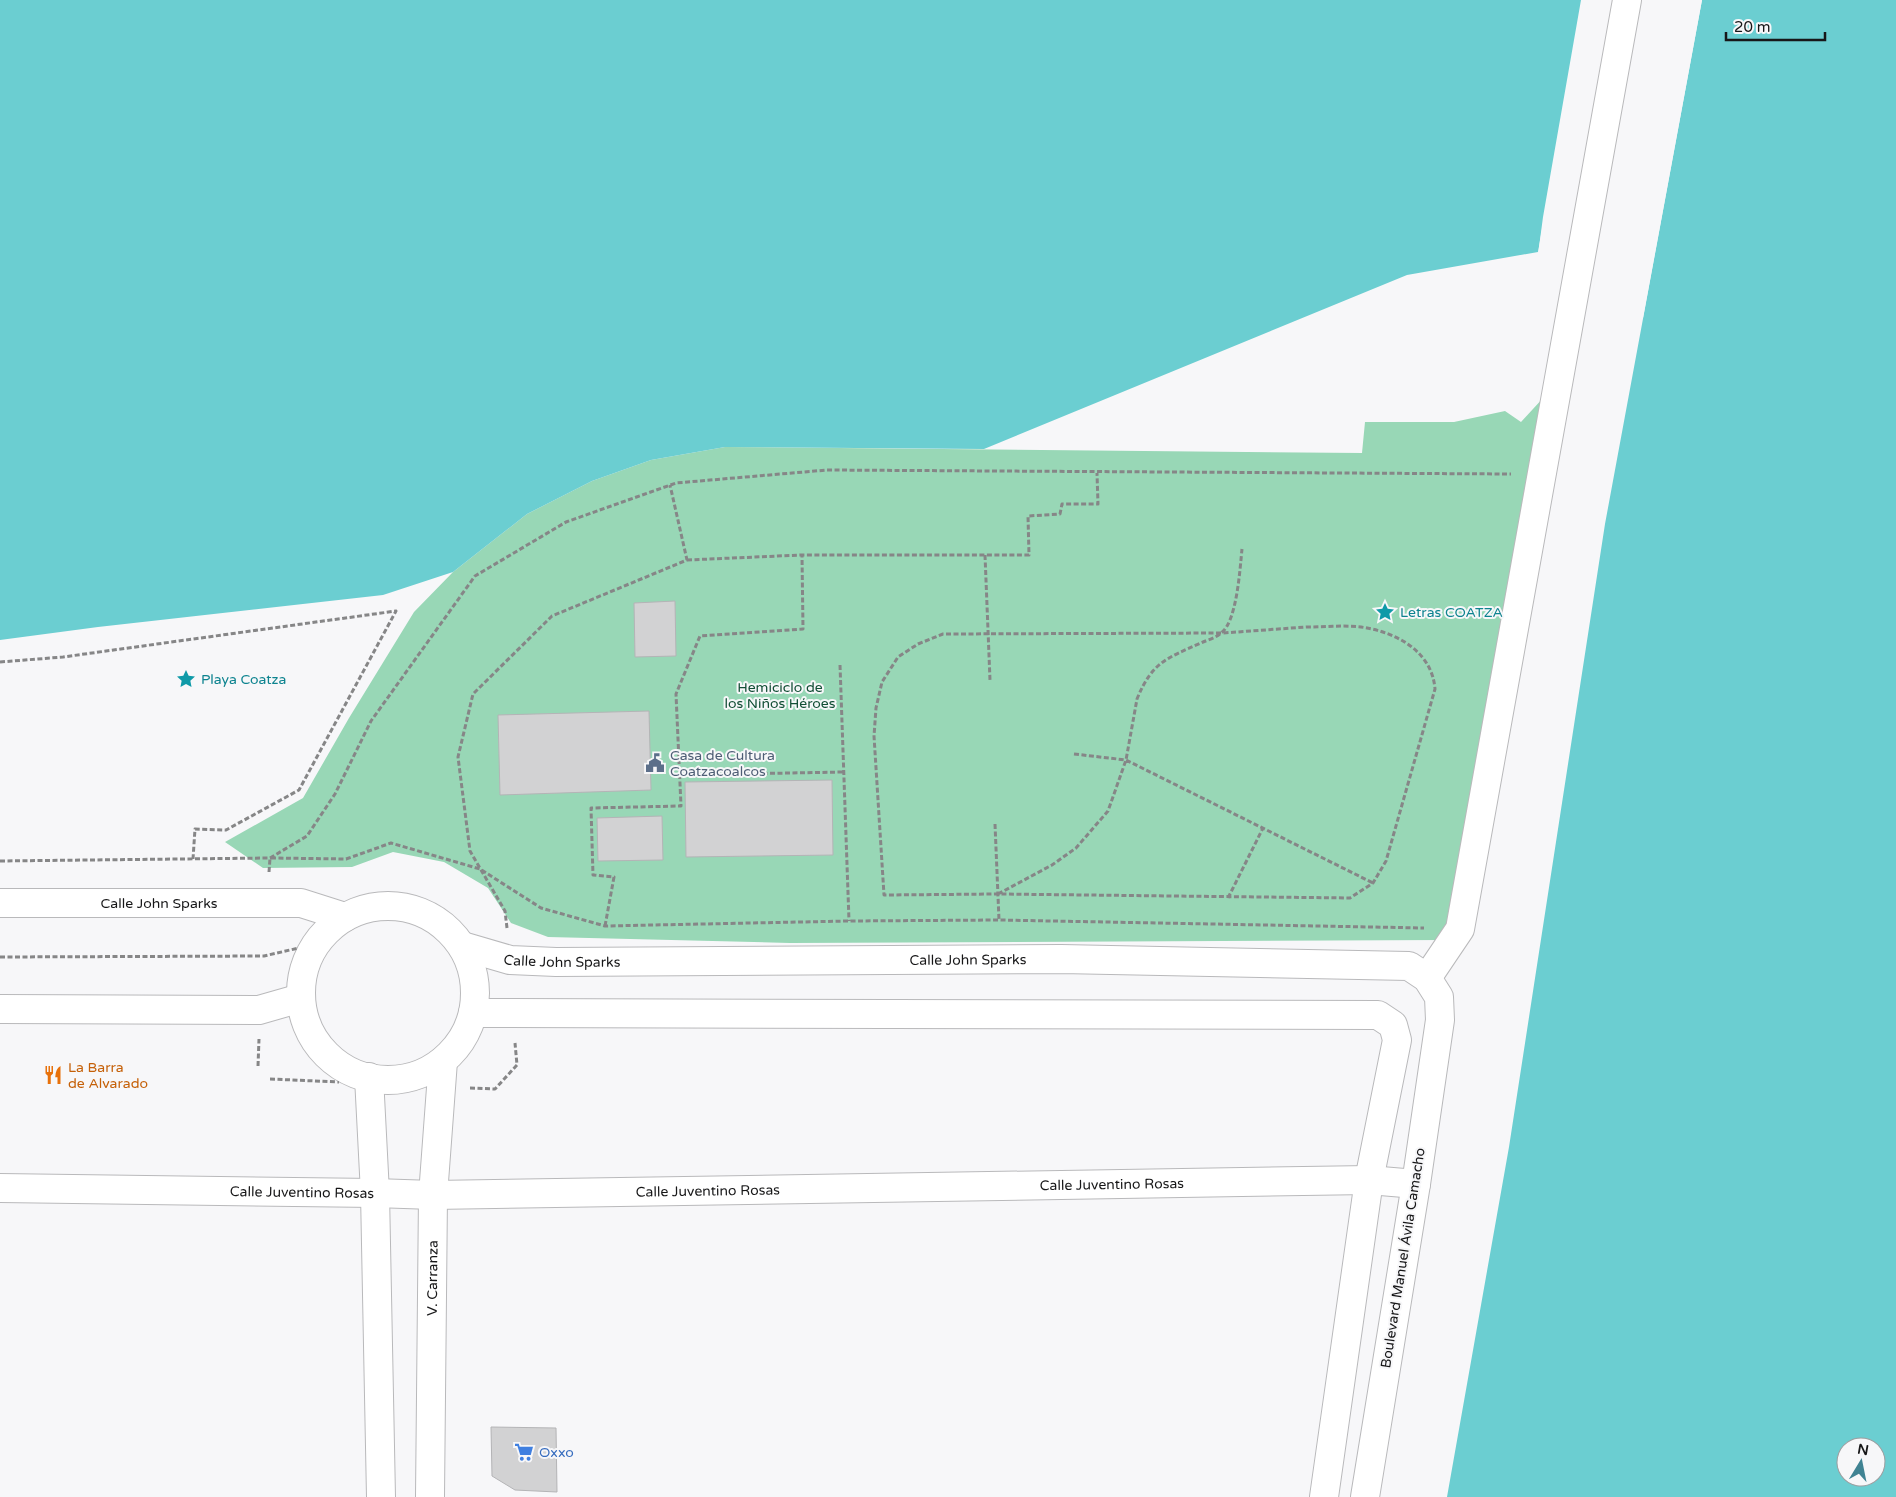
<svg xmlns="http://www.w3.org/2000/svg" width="1896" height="1497" font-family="'Varela Round',sans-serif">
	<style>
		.green { fill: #98d7b6 }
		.water { fill: #6bced1; fill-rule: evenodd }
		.pier { fill: #f7f7f9 }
		.building { fill: #d2d2d3; stroke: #b4b4b6 }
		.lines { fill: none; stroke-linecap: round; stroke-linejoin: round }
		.street-casing { stroke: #b9b9bb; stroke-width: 30 }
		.secondary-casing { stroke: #b9b9bb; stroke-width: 30 }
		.path { stroke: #868687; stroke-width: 3; stroke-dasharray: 5 2.5; stroke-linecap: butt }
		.street { stroke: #fff; stroke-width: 28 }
		.secondary { stroke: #fff; stroke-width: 28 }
		.labels { text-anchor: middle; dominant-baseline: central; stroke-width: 4; stroke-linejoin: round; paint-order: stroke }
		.culture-label { font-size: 14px; fill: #0d838f; stroke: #f7f7f9; text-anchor: start }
		.park-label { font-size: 14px; fill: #124e35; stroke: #f7f7f9 }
		.service-label { font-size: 14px; fill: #4e5e75; stroke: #f7f7f9; text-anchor: start }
		.street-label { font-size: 14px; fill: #171718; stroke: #f7f7f9 }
		.food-label { font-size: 14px; fill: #c56008; stroke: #f7f7f9; text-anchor: start }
		.shop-label { font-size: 14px; fill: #366cbe; stroke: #f7f7f9; text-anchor: start }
	</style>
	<rect width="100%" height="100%" fill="#f7f7f9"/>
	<path class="green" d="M1544,397L1444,940L790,943L548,937L511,923L488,888L444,862L393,852L352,867L263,868L225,842L303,798L349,718L414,612L453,572L527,514L592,481L651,460L725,447L1362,453L1365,422H1454L1505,411L1521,422Z"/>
	<path class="water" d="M0,0H1582L1538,252L1407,275L984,449L725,447L651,460L592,481L527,514L453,572L383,595L98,627L0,640Z
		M1702,0H1896V1497H1447L1509,1147L1605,524ZM1846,1447H1876V1477H1846Z"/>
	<path class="pier" d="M1581,0H1584L1541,253L1538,255L1543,217Z
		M1699,0H1702L1643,318H1640Z"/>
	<path class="building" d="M675,601L676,656L635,657L634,603Z
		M649,711L651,790L500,795L498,715Z
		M832,780L833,855L686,857L685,782Z
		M662,816L663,860L598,861L597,818Z
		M491,1427L556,1428L557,1492L515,1490L492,1476Z"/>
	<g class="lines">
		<g class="street-casing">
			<g id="street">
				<path d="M1427,978L1460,929L1627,0"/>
				<path d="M369,1077L375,1193L381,1497"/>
				<path id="s1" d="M0,1188L375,1193L433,1195L1369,1180L1416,1184"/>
				<path id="s2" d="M430,1497L433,1195L443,1061"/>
			</g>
		</g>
		<g class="secondary-casing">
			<g id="secondary">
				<path id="s3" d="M0,903H301L345,917"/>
				<circle cx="388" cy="993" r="87"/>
				<path id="s4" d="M462,946L510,960L556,962L1061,959L1409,966L1427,978L1439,997L1440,1020L1416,1184L1365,1497"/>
				<path d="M0,1009L259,1010L301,998"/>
				<path d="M473,1013L1378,1015L1393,1025L1397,1040L1369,1180L1324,1497"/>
			</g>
		</g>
		<path class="path" d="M985,555L990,680
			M687,560L802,555H1029L1028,516L1060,514L1062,504H1098L1097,473
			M1306,627C1324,627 1343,625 1361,627C1396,632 1432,651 1435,689L1386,861L1373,883L1350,898L998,894L884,895L874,736L876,708L882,682L898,657L918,644L943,634L1223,633Z
			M0,662L63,657L396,611L299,790L226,830L195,829L193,859
			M840,665L849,921
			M1074,754L1126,760L1373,883
			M680,775L844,772
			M995,824L999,920
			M0,861L270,858L307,836L335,794L371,721L475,576L566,522L676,483L827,470L1511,474
			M269,872L270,858L346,859L391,843L480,869L541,908L605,926L849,921L999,920L1424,928
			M998,894L1052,865L1076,848L1108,811L1126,760L1137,699C1152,662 1167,658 1201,643C1207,640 1216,638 1221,633C1237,622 1240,568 1242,549
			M1228,898L1263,828
			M605,926L614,877L593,875L591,808L681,806L676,694L700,636L803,629L802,555
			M507,928L505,911L470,851L458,757L473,694L552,616L687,560L670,485
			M0,957L264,956L316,944
			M258,1066L259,1039
			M270,1079L339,1082
			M470,1088L495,1089L517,1065L515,1043"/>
		<use href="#street" class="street"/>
		<use href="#secondary" class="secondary"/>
	</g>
	<defs>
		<g id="sight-bare" transform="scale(1.5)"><path d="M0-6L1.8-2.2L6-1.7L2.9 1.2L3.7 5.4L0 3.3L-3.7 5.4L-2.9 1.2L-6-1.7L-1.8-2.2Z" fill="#0f9aa8" stroke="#f7f7f9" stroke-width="2.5" paint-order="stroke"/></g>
		<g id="civic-bare" transform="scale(1.5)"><path d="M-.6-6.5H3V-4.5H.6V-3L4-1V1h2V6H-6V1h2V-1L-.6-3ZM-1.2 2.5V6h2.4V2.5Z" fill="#5c6f8a" stroke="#f7f7f9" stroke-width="2.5" paint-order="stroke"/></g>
		<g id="restaurant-bare" transform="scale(1.5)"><path d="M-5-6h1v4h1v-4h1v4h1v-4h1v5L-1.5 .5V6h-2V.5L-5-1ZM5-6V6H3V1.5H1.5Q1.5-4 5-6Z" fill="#e8710a" stroke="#f7f7f9" stroke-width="2.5" paint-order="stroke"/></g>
		<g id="supermarket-bare" transform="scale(1.5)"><path d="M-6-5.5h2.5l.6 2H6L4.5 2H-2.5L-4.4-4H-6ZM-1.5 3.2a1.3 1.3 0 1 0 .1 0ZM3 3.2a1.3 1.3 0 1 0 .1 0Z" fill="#3f7fe0" stroke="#f7f7f9" stroke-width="2.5" paint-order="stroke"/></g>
	</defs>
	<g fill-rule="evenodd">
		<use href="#sight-bare" x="1385" y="612"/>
		<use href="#sight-bare" x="186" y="679"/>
		<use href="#civic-bare" x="655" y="763"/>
		<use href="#restaurant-bare" x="53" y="1075"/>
		<use href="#supermarket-bare" x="524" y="1452"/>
	</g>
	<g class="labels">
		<g class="culture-label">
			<text x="1400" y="612">Letras COATZA</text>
			<text x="201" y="679">Playa Coatza</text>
		</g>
		<g class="park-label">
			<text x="780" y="687">Hemiciclo de<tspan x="780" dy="16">los Niños Héroes</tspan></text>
		</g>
		<g class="service-label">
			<text x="670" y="755">Casa de Cultura<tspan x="670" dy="16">Coatzacoalcos</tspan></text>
		</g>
		<g class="street-label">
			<text stroke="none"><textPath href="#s3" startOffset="159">Calle John Sparks</textPath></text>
			<text stroke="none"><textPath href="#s4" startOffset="102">Calle John Sparks</textPath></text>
			<text stroke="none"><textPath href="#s4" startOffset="508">Calle John Sparks</textPath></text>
			<text stroke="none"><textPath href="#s1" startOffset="1112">Calle Juventino Rosas</textPath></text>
			<text stroke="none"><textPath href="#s1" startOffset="708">Calle Juventino Rosas</textPath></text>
			<text stroke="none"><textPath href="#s1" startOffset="302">Calle Juventino Rosas</textPath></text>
			<text transform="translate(1403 1258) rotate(-81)">Boulevard Manuel Ávila Camacho</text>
			<text stroke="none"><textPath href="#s2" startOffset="219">V. Carranza</textPath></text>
		</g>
		<g class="food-label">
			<text x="68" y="1067">La Barra<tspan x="68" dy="16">de Alvarado</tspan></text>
		</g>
		<g class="shop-label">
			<text x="539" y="1452">Oxxo</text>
		</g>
	</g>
	<g transform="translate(1861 1462) rotate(10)"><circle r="24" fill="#f7f7f9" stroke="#9d9d9f"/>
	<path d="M0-4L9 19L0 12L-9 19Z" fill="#408393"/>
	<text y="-8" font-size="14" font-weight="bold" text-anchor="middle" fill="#171718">N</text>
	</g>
	<path d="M1726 32v8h99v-8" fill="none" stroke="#171718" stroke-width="2.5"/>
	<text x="1734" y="32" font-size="15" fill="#171718" stroke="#f7f7f9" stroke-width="4" paint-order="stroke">20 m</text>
</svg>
